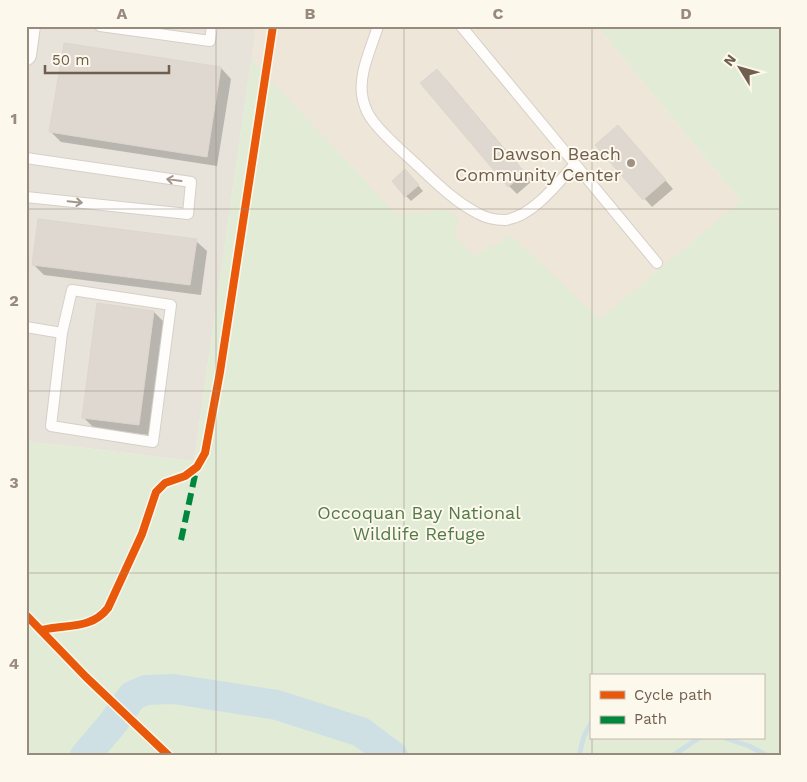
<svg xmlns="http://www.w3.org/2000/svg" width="807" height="782" font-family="'Work Sans',sans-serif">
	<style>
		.residential { fill: #eee6d8 }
		.industrial { fill: #e7e3db }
		.green { fill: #e1ebd6; fill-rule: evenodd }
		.shadow { fill: #0003 }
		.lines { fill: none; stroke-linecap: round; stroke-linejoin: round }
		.stream { stroke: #cee0e4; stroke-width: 5 }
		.river { stroke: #cee0e4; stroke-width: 30 }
		.building { fill: #dfd8d0; stroke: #ded6cd }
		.lane-casing { stroke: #d5cfc8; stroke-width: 12 }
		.street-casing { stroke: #d5cfc8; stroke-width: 22 }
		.lane { stroke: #fefdfc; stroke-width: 10 }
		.street { stroke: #fefdfc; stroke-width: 20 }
		.quiet { stroke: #00873e; stroke-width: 6; stroke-dasharray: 12 6; stroke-linecap: butt }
		.cycleway-casing { stroke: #fdf8ec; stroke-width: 11 }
		.cycleway { stroke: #e8590c; stroke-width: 8 }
		.oneway { stroke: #a2968b }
		.grid { fill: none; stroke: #988a7d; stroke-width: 1; stroke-opacity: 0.55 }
		.poi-dot { fill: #9f9285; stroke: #fdf8ec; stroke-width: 2 }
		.labels { text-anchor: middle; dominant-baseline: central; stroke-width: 4; stroke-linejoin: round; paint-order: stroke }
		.poi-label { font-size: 18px; fill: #705e4e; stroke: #fdf8ec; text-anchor: end }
		.park-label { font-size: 18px; fill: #537a4a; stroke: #fdf8ec }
		.neatline { fill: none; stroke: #988a7d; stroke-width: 2 }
		.grid-label { font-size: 16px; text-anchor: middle; font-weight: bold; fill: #988a7d }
	</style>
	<rect width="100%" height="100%" fill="#f6f2ea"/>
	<path class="residential" d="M256,26H597L741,201L574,352L444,282L251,59Z"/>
	<path class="industrial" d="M26,26H256L194,461L26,441Z"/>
	<path class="green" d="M597,26H781V756H26V441L194,461L251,59L397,215L447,210L458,218L454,236L476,257L491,245L493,248L510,235L600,319L741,201ZM591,676H763V738H591Z"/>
	<path class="shadow" d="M221,68L231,79L217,166L61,142L51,132Z
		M445,78L532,181L517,194L509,186Z
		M625,134L673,189L652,207L597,145Z
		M410,176L423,191L411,201L406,196Z
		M196,241L207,251L201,295L44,275L33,264Z
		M154,312L164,322L149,435L94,428L83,417Z"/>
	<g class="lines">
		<path class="stream" d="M725,738L749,746L768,756
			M579,756L584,736L591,723
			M672,756L699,738"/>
		<path class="river" d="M85,756L113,723L132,696L146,690L174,689L277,705L361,732L393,756"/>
	</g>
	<path class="building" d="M64,43L221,67L207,157L49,132Z
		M437,69L525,173L508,187L420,83Z
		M618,125L666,180L643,200L595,145Z
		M405,169L419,185L405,197L392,181Z
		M38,219L197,239L190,285L32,265Z
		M97,303L154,311L139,425L82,418Z"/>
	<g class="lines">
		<g class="lane-casing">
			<path id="lane" d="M100,26L210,41L212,26
				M378,26C371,49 357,76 363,100C365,108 368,115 373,121C385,137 401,150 416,164C435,182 455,202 479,214C486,218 496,220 505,220C532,217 558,183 575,164
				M461,26L657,263
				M26,158L191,182L188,214L26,197
				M72,290L171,305L153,442L51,426L62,333Z
				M26,327L62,333"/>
		</g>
		<g class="street-casing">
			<path id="street" d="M26,55L30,26"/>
		</g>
		<use href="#lane" class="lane"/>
		<use href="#street" class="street"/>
		<path class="quiet" d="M181,540L197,466"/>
		<g class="cycleway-casing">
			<path id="cycleway" d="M26,615L86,677L169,756
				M42,630C66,624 91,630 108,608L142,534L156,492L165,483L185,476L197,467L205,453L220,372L273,26"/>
		</g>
		<use href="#cycleway" class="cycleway"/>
	</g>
	<defs><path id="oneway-shaft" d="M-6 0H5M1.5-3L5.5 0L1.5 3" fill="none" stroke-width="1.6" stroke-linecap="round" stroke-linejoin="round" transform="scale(1.25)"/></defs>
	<g class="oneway">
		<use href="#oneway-shaft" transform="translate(174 180) rotate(-172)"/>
		<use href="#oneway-shaft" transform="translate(75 202) rotate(6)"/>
	</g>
	<path class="grid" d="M216,26V756M404,26V756M592,26V676M26,209H781M26,391H781M26,573H781M592,738V756"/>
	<circle class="poi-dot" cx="631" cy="163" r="5"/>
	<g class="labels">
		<g class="poi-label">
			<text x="621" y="153">Dawson Beach<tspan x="621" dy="21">Community Center</tspan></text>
		</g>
		<g class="park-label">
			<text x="419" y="512">Occoquan Bay National<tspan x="419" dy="21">Wildlife Refuge</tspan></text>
		</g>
	</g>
	<rect width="807" height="782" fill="none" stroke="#fdf8ec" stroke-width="55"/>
	<rect x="590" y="674" width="175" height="65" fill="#fdf8ec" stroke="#c5baad"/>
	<rect x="600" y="691" width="25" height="8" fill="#e8590c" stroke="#c5baad"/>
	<text x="634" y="700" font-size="15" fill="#705e4e">Cycle path</text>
	<rect x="600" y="716" width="25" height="8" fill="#00873e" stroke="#c5baad"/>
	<text x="634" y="724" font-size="15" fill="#705e4e">Path</text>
	<g transform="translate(740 68) rotate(307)" stroke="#fdf8ec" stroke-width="4" paint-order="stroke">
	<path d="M0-4L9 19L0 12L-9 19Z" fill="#705e4e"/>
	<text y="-8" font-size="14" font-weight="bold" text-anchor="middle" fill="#705e4e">N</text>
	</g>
	<path d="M45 65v8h124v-8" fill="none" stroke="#705e4e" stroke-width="2.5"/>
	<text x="52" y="65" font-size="15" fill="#705e4e" stroke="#fdf8ec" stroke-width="4" paint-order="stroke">50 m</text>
	<rect x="28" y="28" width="752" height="726" class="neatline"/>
	<g class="grid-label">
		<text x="122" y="19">A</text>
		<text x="310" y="19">B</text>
		<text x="498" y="19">C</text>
		<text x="686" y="19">D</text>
		<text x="14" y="124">1</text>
		<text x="14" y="306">2</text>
		<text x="14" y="488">3</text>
		<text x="14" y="669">4</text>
	</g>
</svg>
